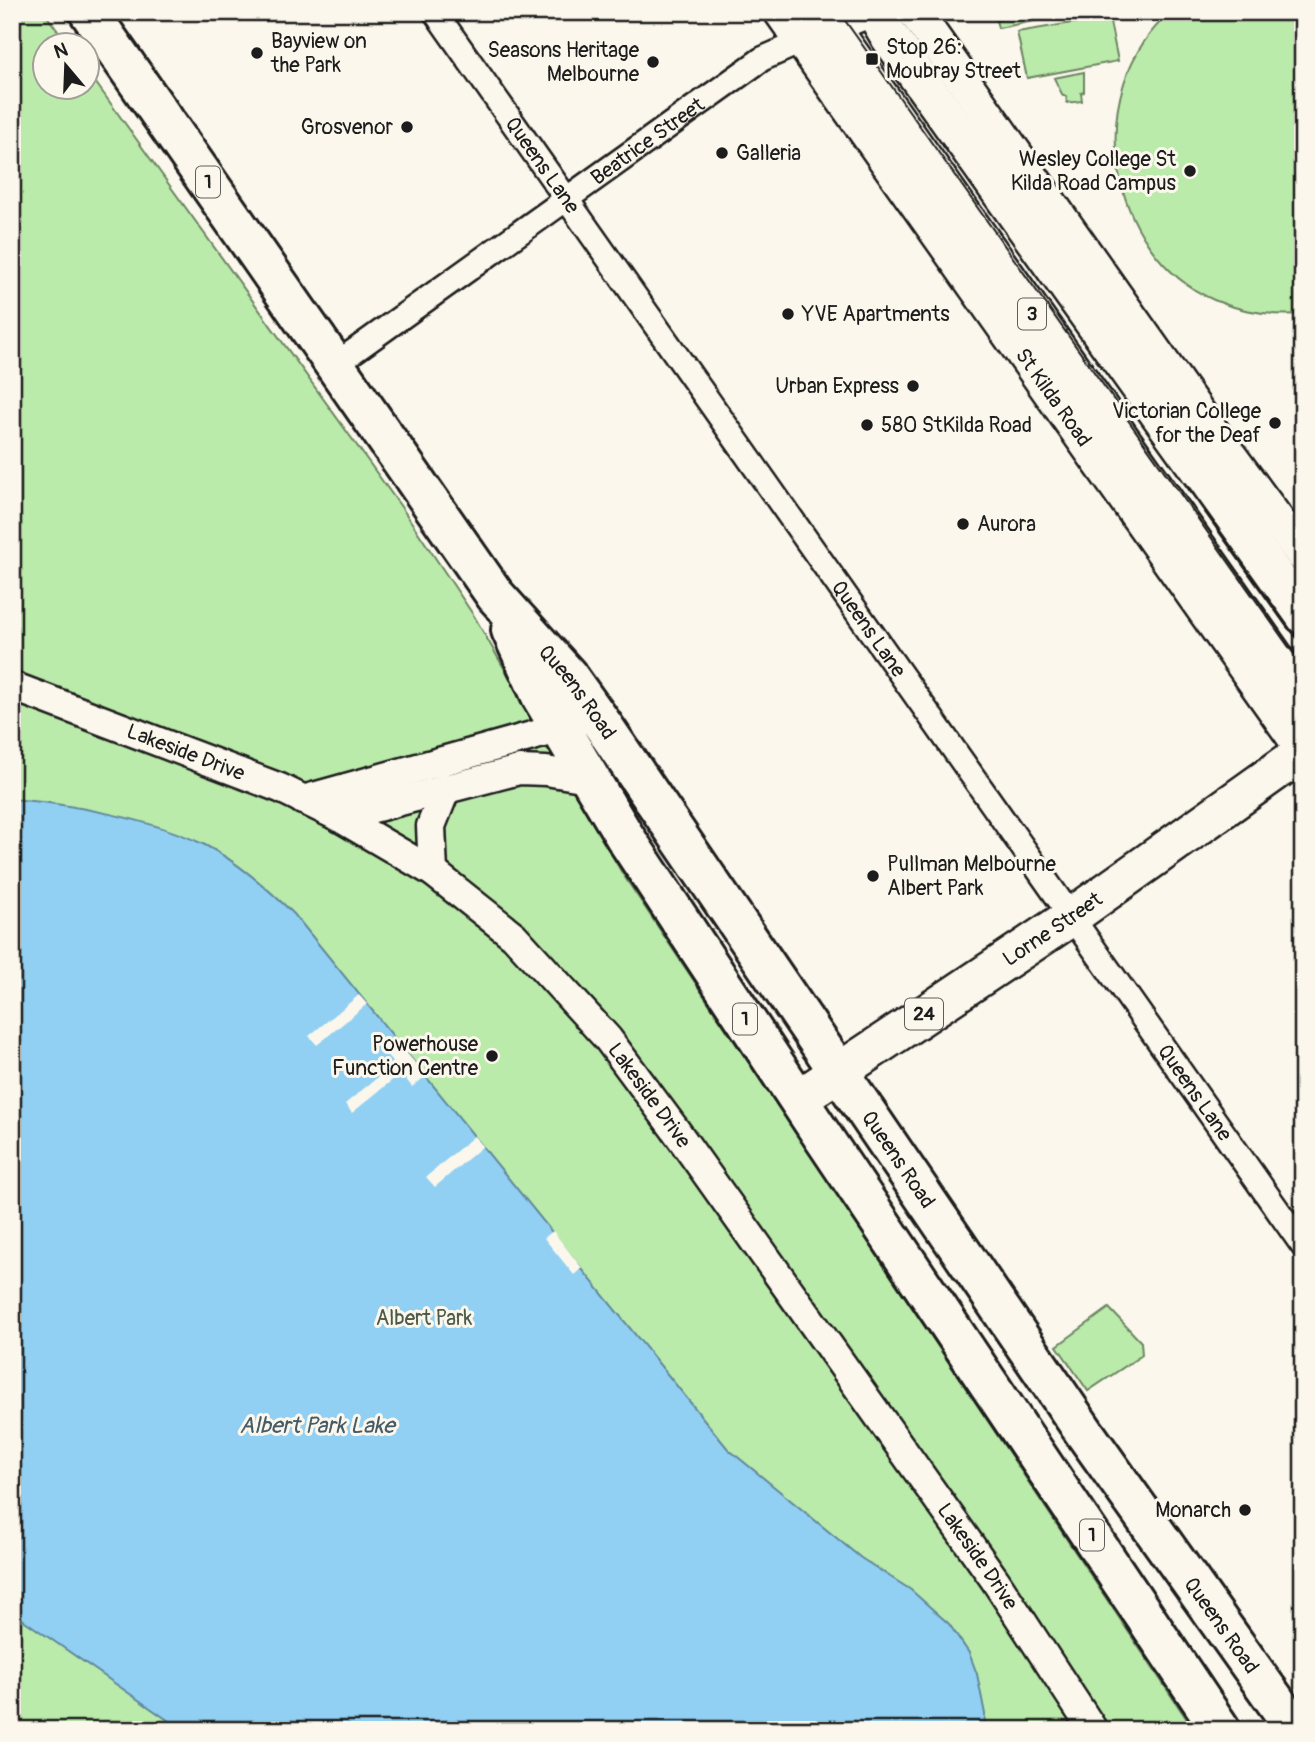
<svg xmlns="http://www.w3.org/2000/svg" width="1315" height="1742" font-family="Pangolin,sans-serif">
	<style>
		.green { fill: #bbebaa; stroke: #6c8463; stroke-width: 2 }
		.water { fill: #91d0f2; stroke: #62889c; stroke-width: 2 }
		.pier { fill: #fbf7ec }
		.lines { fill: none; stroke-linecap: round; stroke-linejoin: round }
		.minor-casing { stroke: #1c1c1c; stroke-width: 28 }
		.tertiary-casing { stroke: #1c1c1c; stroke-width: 33 }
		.secondary-casing { stroke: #1c1c1c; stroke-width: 38 }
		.primary-casing { stroke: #1c1c1c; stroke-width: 42 }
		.trunk-casing { stroke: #1c1c1c; stroke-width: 44 }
		.minor { stroke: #fbf7ec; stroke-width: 23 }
		.tertiary { stroke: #fbf7ec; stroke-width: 28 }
		.secondary { stroke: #fbf7ec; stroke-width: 33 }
		.primary { stroke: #fbf7ec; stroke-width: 37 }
		.trunk { stroke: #fbf7ec; stroke-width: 38 }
		.tram { stroke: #1c1c1c; stroke-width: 2 }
		.poi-dot { fill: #1c1c1c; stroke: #fbf7ec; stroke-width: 2.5 }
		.labels { text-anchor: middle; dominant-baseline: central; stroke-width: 6; stroke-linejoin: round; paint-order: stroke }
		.shield { fill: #fbf7ec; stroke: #5f5e5a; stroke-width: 2 }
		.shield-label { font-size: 19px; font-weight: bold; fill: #1c1c1c }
		.poi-label { font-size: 21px; fill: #1c1c1c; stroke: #fbf7ec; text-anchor: start }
		.street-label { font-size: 21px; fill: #1c1c1c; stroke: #fbf7ec }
		.park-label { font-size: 21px; fill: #4c5a47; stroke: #fbf7ec }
		.water-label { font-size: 23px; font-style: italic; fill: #455b67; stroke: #fbf7ec }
	</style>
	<rect width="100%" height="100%" fill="#fbf7ec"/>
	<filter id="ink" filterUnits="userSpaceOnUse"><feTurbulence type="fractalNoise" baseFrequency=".0143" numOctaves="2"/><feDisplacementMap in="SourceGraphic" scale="14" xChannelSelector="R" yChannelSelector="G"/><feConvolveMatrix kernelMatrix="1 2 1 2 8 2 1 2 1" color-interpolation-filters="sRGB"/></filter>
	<g filter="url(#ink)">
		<path class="green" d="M12,12H44L68,45L46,46V88H88V72L404,511L474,616L622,873L1194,1730H12Z
			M1038,12H1082L998,28L996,20Z
			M1171,12H1303V314C1272,316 1242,312 1214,300C1106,252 1080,89 1171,12Z
			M1109,17L1118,61L1027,78L1017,32Z
			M1084,72V92L1081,93L1082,101L1067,103L1066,96H1063L1054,78Z
			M1109,1308L1141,1342L1142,1355L1088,1391L1057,1346Z"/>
		<path class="water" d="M12,799C71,804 152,819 205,845C238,862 267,888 294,914L728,1449L861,1558L911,1590L949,1624L969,1653L977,1674L985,1714L984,1730H182L12,1612Z"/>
		<path class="pier" d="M359,995L367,1004L317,1045L309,1036Z
			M395,1039L426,1076L412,1087L401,1073L352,1113L345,1104L394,1064L382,1049Z
			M474,1136L483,1146L435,1187L426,1177Z
			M553,1231L582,1268L574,1275L544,1238Z"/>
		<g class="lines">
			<g class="minor-casing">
				<g id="minor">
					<path id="s1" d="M435,12L1303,1246"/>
					<path id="s2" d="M336,364L762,59L812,37"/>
				</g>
			</g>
			<g class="tertiary-casing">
				<g id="tertiary">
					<path d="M831,29L871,12"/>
					<path id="s3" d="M12,686L280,788L339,817L433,872L514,936L608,1039L674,1128L995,1580L1093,1730"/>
					<path d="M303,800L575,724"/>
					<path d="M339,817L519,770L546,771L588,778"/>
					<path d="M433,872L431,826L446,788"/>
				</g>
			</g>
			<g class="secondary-casing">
				<g id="secondary">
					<path id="s4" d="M781,12L1303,750"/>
					<path d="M915,12L1196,410L1303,555"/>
				</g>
			</g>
			<g class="primary-casing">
				<g id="primary">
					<path d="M820,12L1303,698"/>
					<path d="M875,12L889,36L1303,615"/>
					<path id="s5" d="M798,1099L1071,917L1303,752"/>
				</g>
			</g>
			<g class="trunk-casing">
				<g id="trunk">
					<path id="s6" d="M89,12L495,595L568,676L598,718L1084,1432L1296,1730"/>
					<path d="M511,630L542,698L625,837L823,1137L1221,1730"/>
				</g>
			</g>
			<use href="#minor" class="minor"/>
			<use href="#tertiary" class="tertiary"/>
			<use href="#secondary" class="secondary"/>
			<use href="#primary" class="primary"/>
			<use href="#trunk" class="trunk"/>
			<path class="tram" d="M839,12L1303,667
				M1186,483L1303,647"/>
		</g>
	</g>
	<g class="poi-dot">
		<circle cx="257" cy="53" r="7"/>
		<rect x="865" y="52" width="14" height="14" rx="3.5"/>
		<circle cx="653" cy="62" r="7"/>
		<circle cx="407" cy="127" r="7"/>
		<circle cx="722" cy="153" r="7"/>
		<circle cx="1190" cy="171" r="7"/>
		<circle cx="788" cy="314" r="7"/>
		<circle cx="913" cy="386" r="7"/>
		<circle cx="1275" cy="423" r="7"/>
		<circle cx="867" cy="425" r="7"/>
		<circle cx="963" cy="524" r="7"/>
		<circle cx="873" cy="876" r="7"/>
		<circle cx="492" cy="1056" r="7"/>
		<circle cx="1245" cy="1510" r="7"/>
	</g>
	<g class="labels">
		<g class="shield">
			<rect x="196" y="166.5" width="24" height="31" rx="5"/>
			<rect x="1018" y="298.5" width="28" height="31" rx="5"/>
			<rect x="905" y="998.5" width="38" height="31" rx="5"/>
			<rect x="733" y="1003.5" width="24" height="31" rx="5"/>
			<rect x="1080" y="1519.5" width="24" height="31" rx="5"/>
		</g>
		<g class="shield-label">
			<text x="208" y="182">1</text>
			<text x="1032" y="314">3</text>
			<text x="924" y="1014">24</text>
			<text x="745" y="1019">1</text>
			<text x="1092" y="1535">1</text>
		</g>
		<g class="poi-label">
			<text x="271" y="41">Bayview on<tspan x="271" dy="24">the Park</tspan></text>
			<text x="886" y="47">Stop 26:<tspan x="886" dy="24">Moubray Street</tspan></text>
			<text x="639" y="50" text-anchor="end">Seasons Heritage<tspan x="639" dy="24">Melbourne</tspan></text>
			<text x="393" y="127" text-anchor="end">Grosvenor</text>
			<text x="736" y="153">Galleria</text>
			<text x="1176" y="159" text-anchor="end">Wesley College St<tspan x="1176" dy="24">Kilda Road Campus</tspan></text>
			<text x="802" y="314">YVE Apartments</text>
			<text x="899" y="386" text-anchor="end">Urban Express</text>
			<text x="1261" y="411" text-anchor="end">Victorian College<tspan x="1261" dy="24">for the Deaf</tspan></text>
			<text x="881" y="425">580 StKilda Road</text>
			<text x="977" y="524">Aurora</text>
			<text x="887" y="864">Pullman Melbourne<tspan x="887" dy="24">Albert Park</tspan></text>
			<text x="478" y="1044" text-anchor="end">Powerhouse<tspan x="478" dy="24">Function Centre</tspan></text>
			<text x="1231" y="1510" text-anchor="end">Monarch</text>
		</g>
		<g class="street-label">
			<text stroke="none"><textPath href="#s2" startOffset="383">Beatrice Street</textPath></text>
			<text stroke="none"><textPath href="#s1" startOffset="187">Queens Lane</textPath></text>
			<text stroke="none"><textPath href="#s4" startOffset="472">St Kilda Road</textPath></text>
			<text stroke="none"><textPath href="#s1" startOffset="754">Queens Lane</textPath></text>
			<text stroke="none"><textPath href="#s6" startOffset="838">Queens Road</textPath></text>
			<text stroke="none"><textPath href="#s3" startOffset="186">Lakeside Drive</textPath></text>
			<text stroke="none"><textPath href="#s5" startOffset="306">Lorne Street</textPath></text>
			<text stroke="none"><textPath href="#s1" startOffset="1321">Queens Lane</textPath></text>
			<text stroke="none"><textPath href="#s3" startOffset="774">Lakeside Drive</textPath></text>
			<text stroke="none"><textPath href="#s6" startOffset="1405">Queens Road</textPath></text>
			<text stroke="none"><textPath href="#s3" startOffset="1340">Lakeside Drive</textPath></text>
			<text stroke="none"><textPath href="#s6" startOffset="1972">Queens Road</textPath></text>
		</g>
		<g class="park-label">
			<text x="424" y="1318">Albert Park</text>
		</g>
		<g class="water-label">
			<text x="317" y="1425">Albert Park Lake</text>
		</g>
	</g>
	<rect width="1315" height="1742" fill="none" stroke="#fbf7ec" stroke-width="42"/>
	<rect x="21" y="21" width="1273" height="1700" fill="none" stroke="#1c1c1c" stroke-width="2.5" filter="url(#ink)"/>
	<g transform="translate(66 66) rotate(341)"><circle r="33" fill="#fbf7ec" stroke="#a29f99" stroke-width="2"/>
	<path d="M0-5L12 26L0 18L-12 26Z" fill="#1c1c1c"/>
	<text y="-10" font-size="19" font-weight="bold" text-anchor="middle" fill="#1c1c1c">N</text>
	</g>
</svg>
